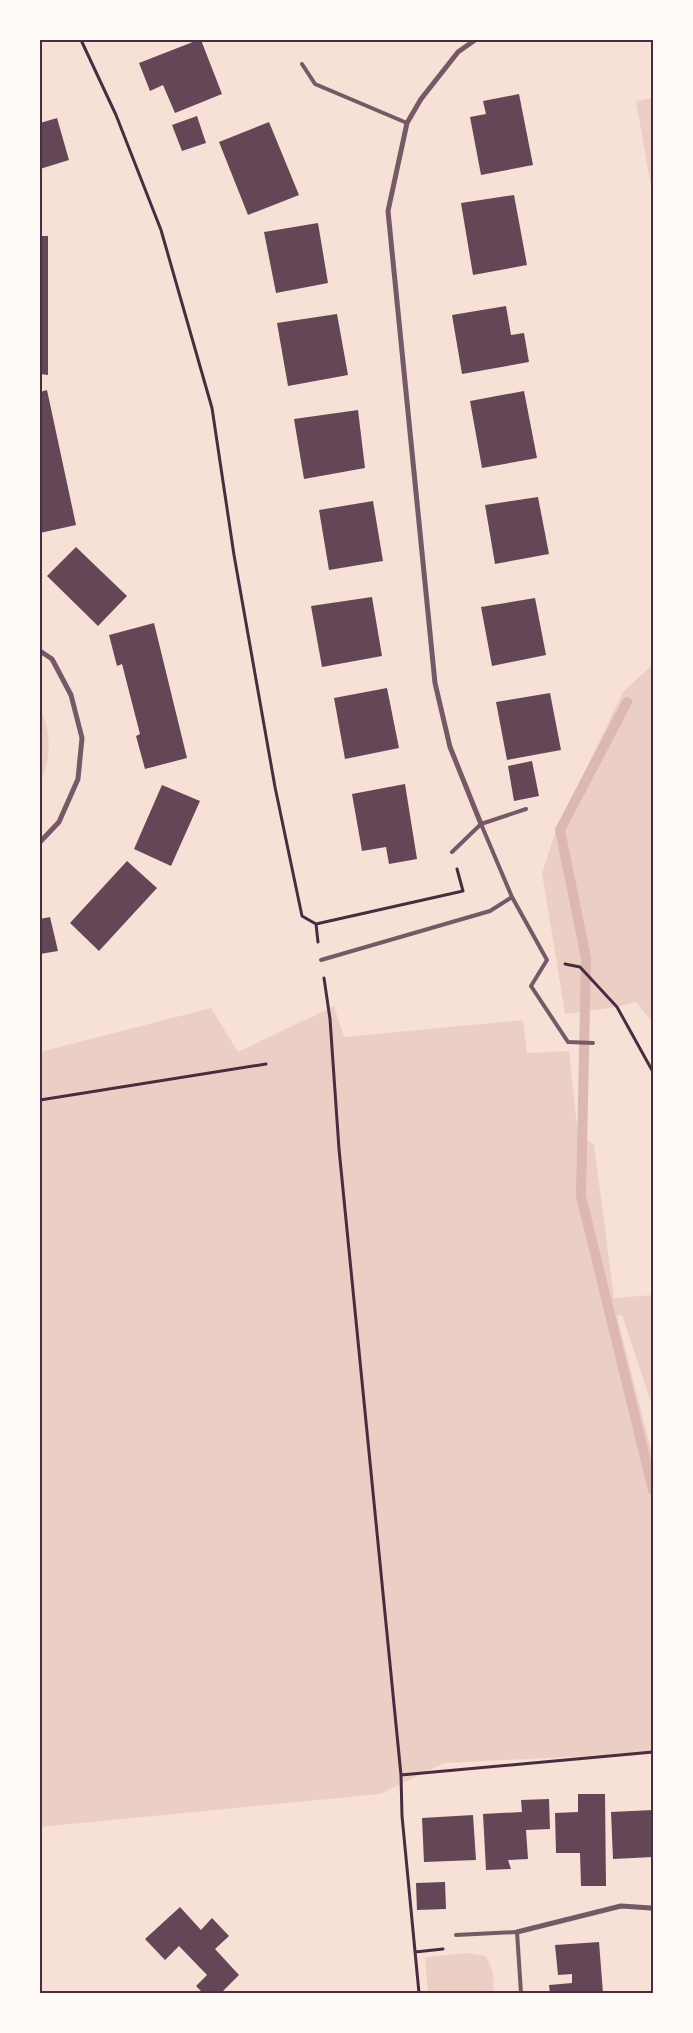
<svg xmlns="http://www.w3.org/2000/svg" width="693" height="2033" font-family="Helvetica,sans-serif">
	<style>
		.green { fill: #ebcfc5 }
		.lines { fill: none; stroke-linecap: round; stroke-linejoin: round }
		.stream { stroke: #dcb8b0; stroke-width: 10 }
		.building { fill: #644757 }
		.path { stroke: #4a2c40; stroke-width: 3 }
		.service { stroke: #755966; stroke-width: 4 }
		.minor { stroke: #755966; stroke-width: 5 }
		.neatline { fill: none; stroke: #4a2c40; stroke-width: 2 }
	</style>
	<rect width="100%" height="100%" fill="#f7e1d7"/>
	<path class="green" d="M653,98V198L636,101Z
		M650,667H653V1023L636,1002L617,1007L565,1014L542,873L555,833L623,692Z
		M40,708C51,732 52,759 40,783Z
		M334,1006L344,1037L523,1020L527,1053L569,1051L578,1134L594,1144L614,1298L653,1295V1408L622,1315L617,1316L653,1458V1753L444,1763L380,1794L40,1827V1052L211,1008L238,1052Z
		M468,1953L486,1956L493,1972L494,1993H428L425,1957Z"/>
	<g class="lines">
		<path class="stream" d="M627,702L560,830L586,958L581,1196L653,1490"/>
	</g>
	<path class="building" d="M198,40H201L222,94L175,113L163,85L150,91L139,63Z
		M519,94L533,165L481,175L470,117L486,114L483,101Z
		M197,116L206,143L182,151L172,125Z
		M57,118L69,160L40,169V123Z
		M269,122L299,195L248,215L219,142Z
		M514,195L527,265L473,275L461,203Z
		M318,223L328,283L276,293L264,232Z
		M40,236H48V375L40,374Z
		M506,306L511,335L524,333L529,362L462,374L452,315Z
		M337,314L348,375L288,386L277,323Z
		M47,390L76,525L40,533V392Z
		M524,391L537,458L482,468L470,401Z
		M358,410L365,468L304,479L294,419Z
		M538,497L549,554L495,564L485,505Z
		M373,501L383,561L329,570L319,510Z
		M76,547L127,596L98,626L47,576Z
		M372,597L382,656L322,667L311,606Z
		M535,598L546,655L492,666L481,607Z
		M154,623L187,758L145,769L136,736L140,734L122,664L117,666L109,635Z
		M387,688L399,748L345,759L334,698Z
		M550,693L561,750L507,760L496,702Z
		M532,761L539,796L514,801L508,766Z
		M405,784L417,859L389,864L386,847L362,851L352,794Z
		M162,785L200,801L171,866L134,849Z
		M127,861L157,888L99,951L70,923Z
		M50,917L58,951L40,954V919Z
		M578,1794H605L606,1886H581L580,1853H556L555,1813L578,1812Z
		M549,1799L550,1829L526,1830L528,1859L508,1860L511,1869L486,1870L483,1814L522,1812L521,1800Z
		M653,1810V1857L613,1859L611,1812Z
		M473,1815L476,1860L424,1862L422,1818Z
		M445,1882L446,1909L417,1910L416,1883Z
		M180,1907L201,1930L212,1918L229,1936L215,1949L239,1975L221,1993H203L196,1986L207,1975L179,1946L165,1960L145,1939Z
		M599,1942L603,1993H550L549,1985L572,1983V1974L558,1975L555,1945Z"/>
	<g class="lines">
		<path class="path" d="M81,40L116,115L161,230L212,408L234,555L275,787L302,916L316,924L463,891L457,869
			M316,924L318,942
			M565,964L580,967L617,1007L653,1072
			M324,978L330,1019L339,1149L401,1775L402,1816L419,1993
			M40,1100L266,1064
			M401,1775L653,1752
			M415,1952L443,1949"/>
		<path class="service" d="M302,64L315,84L407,123
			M481,824L512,897L547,960L531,986L568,1042L593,1043
			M452,852L481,824L526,809
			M321,960L490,911L512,897
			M456,1935L517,1932L521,1993"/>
		<path class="minor" d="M475,40L458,52L421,99L407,123L388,211L435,683L450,747L481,824
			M40,651L52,659L71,695L82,738L78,779L59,822L40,842
			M517,1932L621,1906L651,1908L653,1909"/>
	</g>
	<rect width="693" height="2033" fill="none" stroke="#fffaf5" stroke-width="82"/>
	<rect x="41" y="41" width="611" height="1951" class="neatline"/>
</svg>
